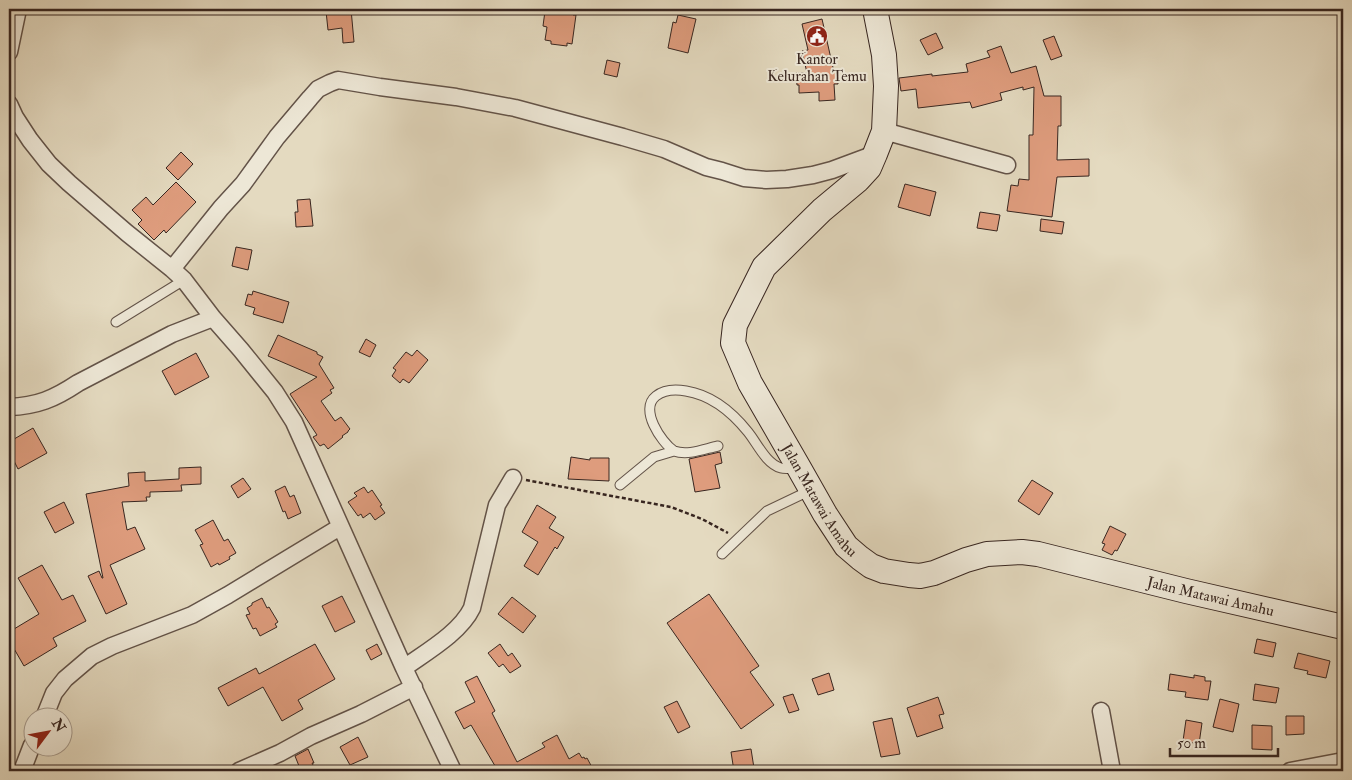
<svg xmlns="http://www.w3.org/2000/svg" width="1352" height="780" font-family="'IM FELL Double Pica',serif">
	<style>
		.building { fill: #de9c7d; stroke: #382620 }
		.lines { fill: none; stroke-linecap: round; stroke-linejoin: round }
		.service-casing { stroke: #635348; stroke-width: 11 }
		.minor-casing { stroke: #635348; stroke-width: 19 }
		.secondary-casing { stroke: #382620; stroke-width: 26 }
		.path { stroke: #382620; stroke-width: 2.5; stroke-dasharray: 4 2.5; stroke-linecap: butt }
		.service { stroke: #ede7d6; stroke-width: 9 }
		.minor { stroke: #ede7d6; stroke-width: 16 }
		.secondary { stroke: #ede7d6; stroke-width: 24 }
		.labels { text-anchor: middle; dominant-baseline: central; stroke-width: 4; stroke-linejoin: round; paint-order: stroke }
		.poi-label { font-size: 15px; fill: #382620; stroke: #ede7d6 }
		.street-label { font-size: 15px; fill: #382620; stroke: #ede7d6 }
	</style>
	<rect width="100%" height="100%" fill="#e4dac0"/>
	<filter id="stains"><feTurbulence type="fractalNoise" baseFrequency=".004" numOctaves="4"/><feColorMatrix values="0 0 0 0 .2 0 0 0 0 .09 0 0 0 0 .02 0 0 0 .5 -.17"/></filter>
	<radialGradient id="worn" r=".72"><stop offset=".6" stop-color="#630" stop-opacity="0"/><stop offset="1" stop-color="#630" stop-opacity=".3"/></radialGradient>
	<path class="building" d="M351,9L354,42L343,43L342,28L328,30L326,11Z
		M553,9H574L573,15H576L572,44L567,43V46L551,44V41L545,40L547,27L543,26L545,11L552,12Z
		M678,15L696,19L688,53L668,48L673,22L676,23Z
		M822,19L834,72L837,71L838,84H834L835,100L819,101V92L799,93V85H797L796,73H807L802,51L808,50L802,24Z
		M936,33L943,48L928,55L920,40Z
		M1054,36L1062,56L1051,60L1043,40Z
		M1001,46L1011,73L1036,66L1044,96H1061V126H1058L1057,160L1089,159V176L1057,177L1052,217L1007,211L1011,185L1018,186L1019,179L1029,180V135H1033L1034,87L1023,90V87L1000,93L1002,100L972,108L970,102L918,108L916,89L901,91L899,78L932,74V76L968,72L966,64L990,57L987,51Z
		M607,60L620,63L617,77L604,74Z
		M181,152L193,164L178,180L166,168Z
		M176,182L196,202L166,233L164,230L154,240L138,224L142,220L132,210L146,197L153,205Z
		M905,184L936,192L930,216L898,207Z
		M310,199L313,226L296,227L295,212H298L297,200Z
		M980,212L1000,215L997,231L977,228Z
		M1041,219L1064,222L1062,234L1040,231Z
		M236,247L252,250L248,270L232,266Z
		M253,291L289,302L283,323L253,314L255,308L245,305L248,294L252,295Z
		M278,335L317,352V354L323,357L319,364L334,388L330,390L332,393L321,401L335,421L341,417L350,429L348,431V432L342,436L343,437L328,449L324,444L320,446L313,437L317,435L290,394L317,377L268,356Z
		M366,339L376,345L370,357L359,352Z
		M417,350L428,360L409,383L403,379L400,383L392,376L396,370L393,368L406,352L412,356Z
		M196,353L209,377L175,395L162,371Z
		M33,428L47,453L18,469L9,451V442Z
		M720,452L722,463L715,465L720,488L695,492L689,459Z
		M571,457L590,460V458H609V481L568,479Z
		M201,467V484L181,485L182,491L150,492V497H146L147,501L122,502L127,530L135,527L145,549L110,565L127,604L106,614L88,576L99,571L102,578H103L86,494L129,486L128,473L145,472V481L179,479V468Z
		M243,478L251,489L238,498L231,486Z
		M1032,480L1053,493L1039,515L1018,501Z
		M285,486L290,497L294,495L301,513L288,519L285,511L283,512L275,491Z
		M364,487L368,493L372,490L382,505L380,506L385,513L375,520L370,513L363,518L361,514L358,516L348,502L357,496L354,493Z
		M64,502L74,523L55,533L44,512Z
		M537,505L556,517L549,528L564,537L557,549L555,547L538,575L524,566L538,542L522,532Z
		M213,520L224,541L228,539L236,553L229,557L230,559L219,565L218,563L211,567L200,545L203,544L195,530Z
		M1110,526L1126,534L1117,551L1115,550L1112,555L1102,550L1105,544L1102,543Z
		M42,565L62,600L73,595L86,621L53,638L57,646L24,666L9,640V632L39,614L18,578Z
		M709,594L759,666L750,672L774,705L741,729L667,623Z
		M342,596L355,622L335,632L322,606Z
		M512,597L536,616L523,633L498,614Z
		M262,598L267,608L269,607L278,622L275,624L277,627L260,636L256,628L253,629L246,615L250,614L247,608L252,605V603Z
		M1257,639L1276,643L1273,657L1254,653Z
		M315,644L335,679L298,700L303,709L282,721L263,687L228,706L218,688L256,668L259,674Z
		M377,644L382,654L371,660L366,650Z
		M500,644L508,656L512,653L521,666L510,673L503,664L499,667L488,653Z
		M1298,653L1330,661L1326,678L1307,674L1308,671L1294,668Z
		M829,673L834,690L818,695L812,679Z
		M1170,674L1194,678V675L1205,677V681H1211L1208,700L1185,697L1186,692L1168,690Z
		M477,676L495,711L492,713L517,762L545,747L542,743L557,735L569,759L579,753L582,758L584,757L585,759L587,758L594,771H498L471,725L464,729L455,712L475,702L465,682Z
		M1255,684L1279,688L1276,703L1253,700Z
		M793,694L799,710L789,713L783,697Z
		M938,697L944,714L939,715L943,728L917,737L907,708Z
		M1220,699L1239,704L1233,732L1213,727Z
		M677,701L690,727L678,733L664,707Z
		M1286,716H1304V734L1286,735Z
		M892,718L900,754L881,757L873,722Z
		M1186,720L1202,723L1199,744L1183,741Z
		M1252,725L1272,726V750L1252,749Z
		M358,737L368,757L350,765L340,747Z
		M308,749L314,763H312L316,771H301L295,756Z
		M751,749L754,768L734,771L731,752Z"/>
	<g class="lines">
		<g class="service-casing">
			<path id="service" d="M116,322L184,280
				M674,451C661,442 639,409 656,396C665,389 675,389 686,391C711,395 732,412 748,432C757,443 766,464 781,468C785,469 792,468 797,468
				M620,485L654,457L674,451C688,456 704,449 718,446
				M722,554L767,511L811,490"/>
		</g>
		<g class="minor-casing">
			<path id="minor" d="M9,52L18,9
				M9,104L15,117L30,140L49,164L69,183L127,233L172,269L184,280L213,318L241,350L275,392L294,422L404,668L453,771
				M884,131L1007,165
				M172,269L221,208L243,184L277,137L310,98L318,89L330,83L338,80L380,87L456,97L515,108L623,137L664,149L706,167L722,171L744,178L766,180L787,179L813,175L832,170L875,154
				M9,407C37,406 54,399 78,383L172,334L213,318
				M404,668C426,652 460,633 472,608L497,505L513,478
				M1101,711L1112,771
				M44,718L54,693L65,679L92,656L112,646L192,615L228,595L340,527
				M22,771L32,745
				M239,771L280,753L311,736L361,714L414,687
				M1290,771L1343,761"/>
		</g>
		<g class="secondary-casing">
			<g id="secondary">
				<path id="s1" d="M875,9L884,55L886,86L884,131L875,154L869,168L858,180L822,210L764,267L735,325L733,343L750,383L799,468L825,514L846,546L860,558L871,566L884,571L909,575L920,576L934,573L966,560L987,554L1022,552L1038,554L1186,591L1343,627"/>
			</g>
		</g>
		<path class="path" d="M526,480L671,507L702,519L728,533"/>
		<use href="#service" class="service"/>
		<use href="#minor" class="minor"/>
		<use href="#secondary" class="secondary"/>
	</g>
	<defs>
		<g id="civic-disc" transform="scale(1.125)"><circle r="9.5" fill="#8f2418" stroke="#ede7d6"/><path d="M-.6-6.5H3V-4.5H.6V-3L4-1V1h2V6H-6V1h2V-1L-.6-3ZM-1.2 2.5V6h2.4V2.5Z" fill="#fff"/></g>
	</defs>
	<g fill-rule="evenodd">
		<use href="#civic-disc" x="817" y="36"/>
	</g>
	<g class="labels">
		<g class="poi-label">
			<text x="817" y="59">Kantor<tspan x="817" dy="17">Kelurahan Temu</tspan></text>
		</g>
		<g class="street-label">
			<text stroke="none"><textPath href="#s1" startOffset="570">Jalan Matawai Amahu</textPath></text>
			<text stroke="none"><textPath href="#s1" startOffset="1005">Jalan Matawai Amahu</textPath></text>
		</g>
	</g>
	<rect width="1352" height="780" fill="none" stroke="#e4dac0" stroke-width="30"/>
	<rect x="10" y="10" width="1332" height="760" fill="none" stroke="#382620" stroke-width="2.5"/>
	<rect x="15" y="15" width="1322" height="750" fill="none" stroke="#382620"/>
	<g transform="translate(48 732) rotate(58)"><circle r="24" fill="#ede7d6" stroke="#a59a8d"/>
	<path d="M0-4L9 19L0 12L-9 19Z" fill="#8f2418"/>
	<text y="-8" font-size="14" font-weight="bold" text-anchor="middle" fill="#382620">N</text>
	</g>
	<path d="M1170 748v8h108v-8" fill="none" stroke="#382620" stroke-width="2.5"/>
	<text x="1177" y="748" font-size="15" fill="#382620" stroke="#ede7d6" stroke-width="4" paint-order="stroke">50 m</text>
	<rect width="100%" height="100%" filter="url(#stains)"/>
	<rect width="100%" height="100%" fill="url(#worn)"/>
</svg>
